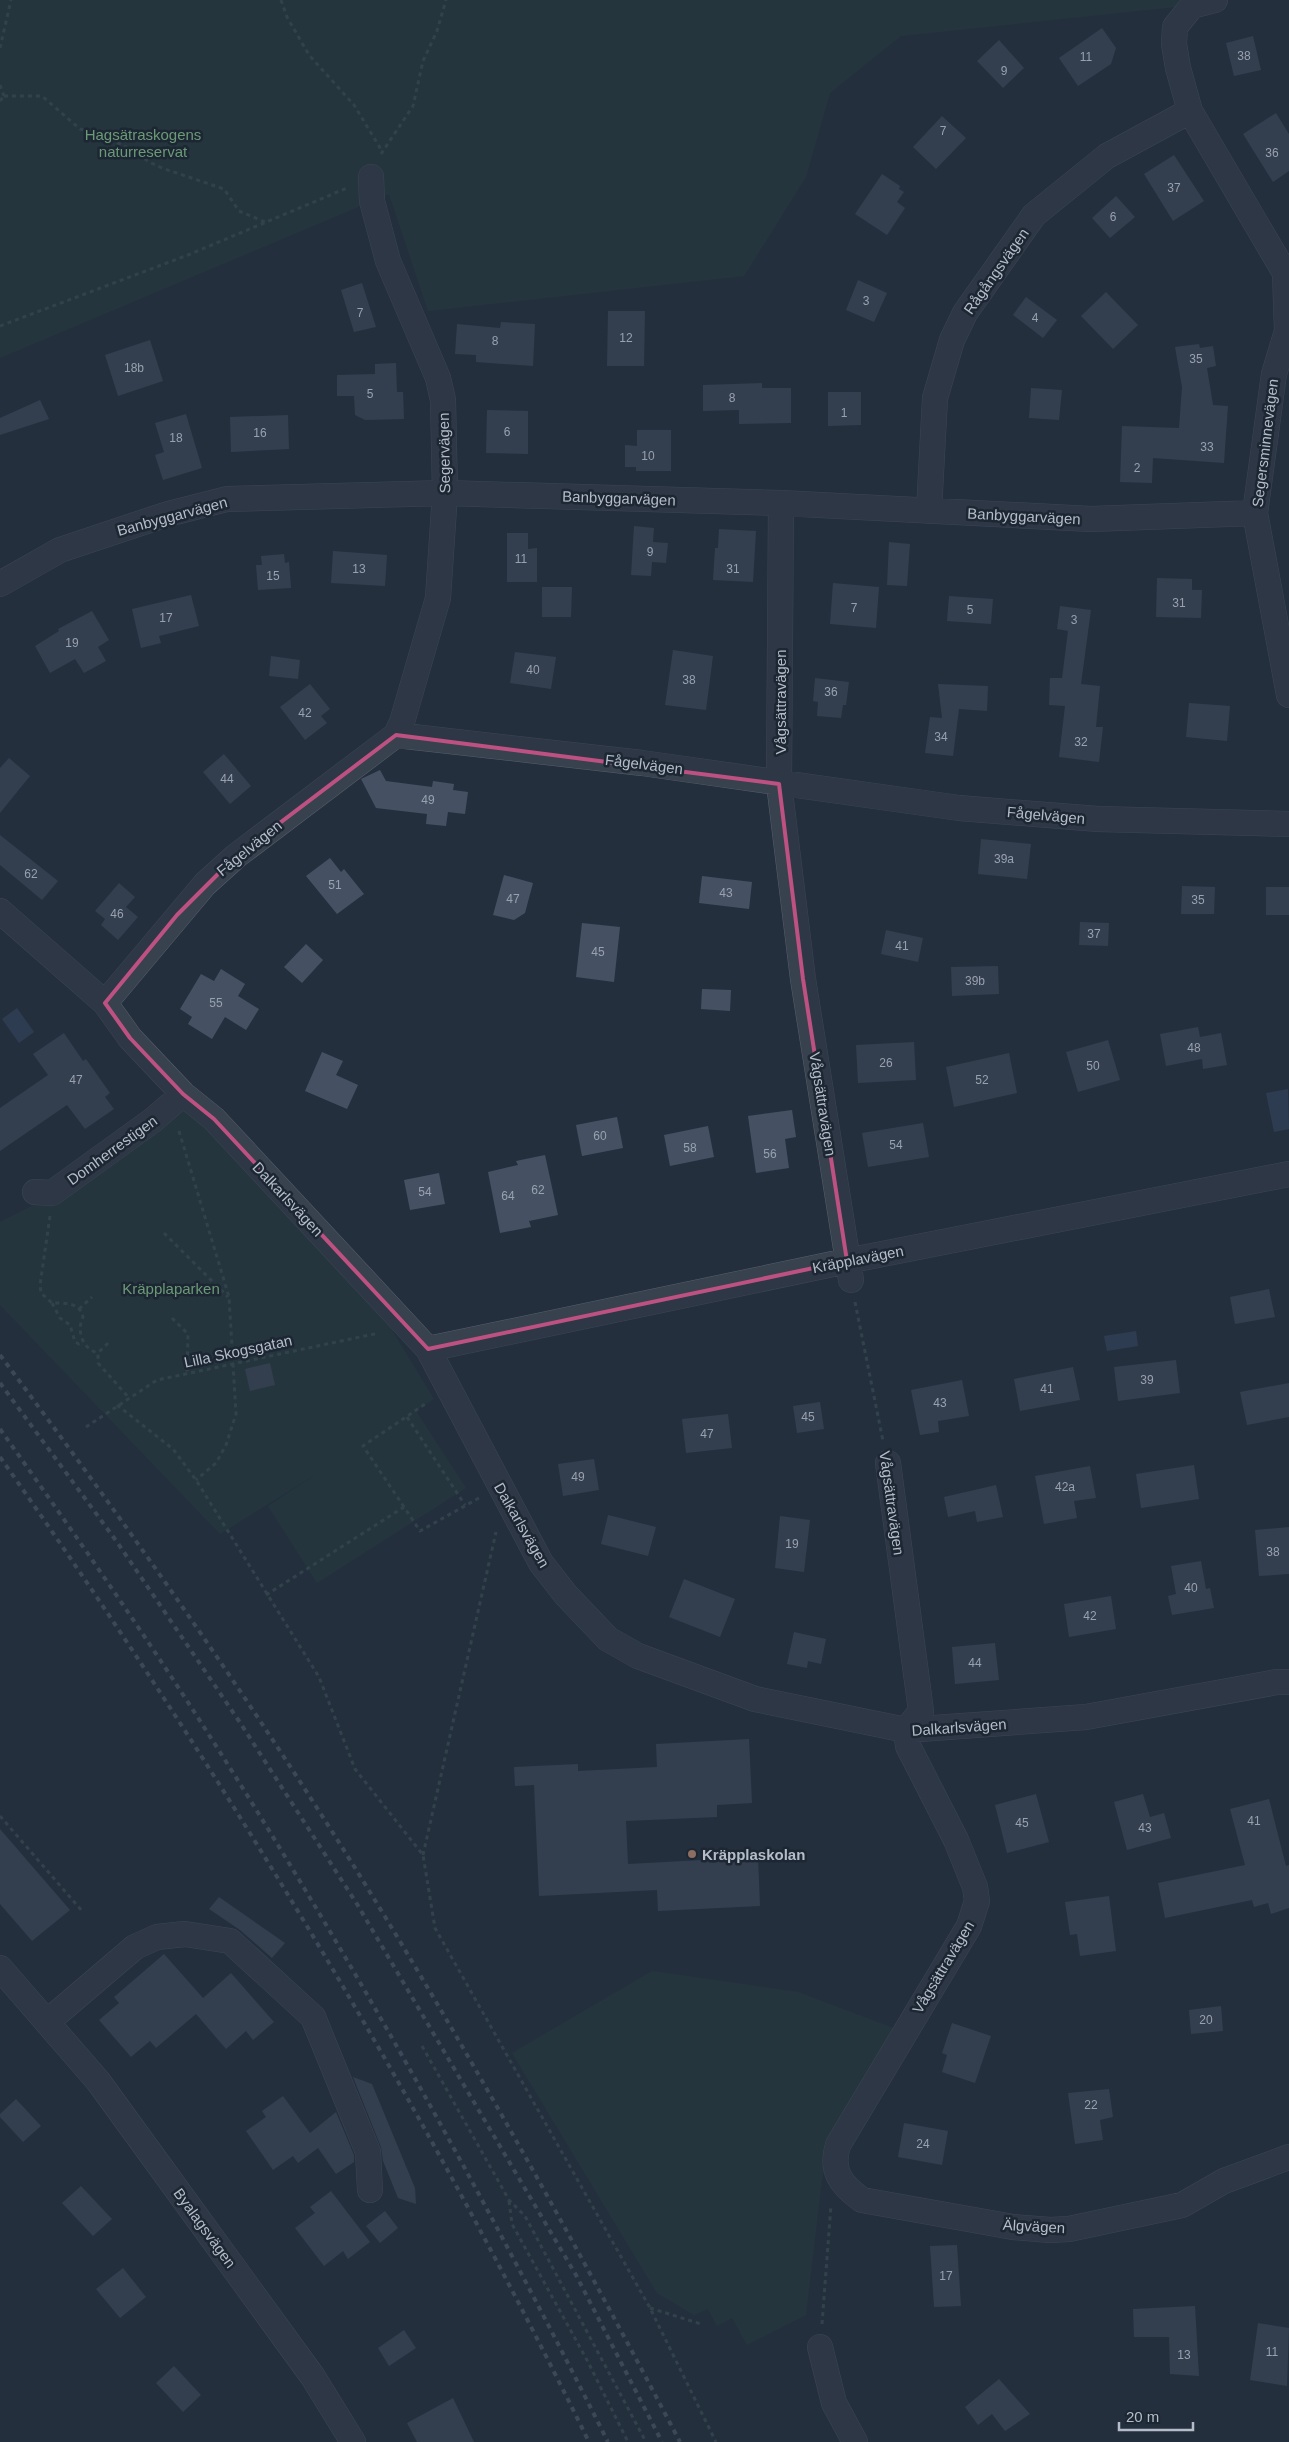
<svg xmlns="http://www.w3.org/2000/svg" width="1289" height="2442" font-family="Helvetica,sans-serif">
	<style>
		.green { fill: #263c3f }
		.water { fill: #394c67 }
		.building { fill: #455162 }
		.lines { fill: none; stroke-linecap: round; stroke-linejoin: round }
		.minor-casing { stroke: #565f6c; stroke-width: 26 }
		.path { stroke: #44595c; stroke-width: 3; stroke-dasharray: 4 4; stroke-linecap: butt }
		.minor { stroke: #38414e; stroke-width: 25 }
		.rail { stroke: #5a6575; stroke-width: 4; stroke-dasharray: 5 5; stroke-linecap: butt }
		.marked { fill: none; stroke: #bd5182; stroke-width: 4; stroke-linejoin: round }
		.education-dot { fill: #8d6e63; stroke: #1d2633; stroke-width: 2 }
		.labels { text-anchor: middle; dominant-baseline: central; stroke-width: 5; stroke-linejoin: round; paint-order: stroke }
		.number-label { font-size: 12px; fill: #98a1af }
		.park-label { font-size: 15px; fill: #6b9a76; stroke: #1d2633 }
		.street-label { font-size: 15px; fill: #b4bcc9; stroke: #1d2633 }
		.poi-label { font-size: 15px; font-weight: bold; fill: #b4bcc9; stroke: #1d2633; text-anchor: start }
	</style>
	<rect width="100%" height="100%" fill="#242f3e"/>
	<path class="green" d="M0,0H1192L1185,6L901,36L830,93L806,177L744,276L428,311L389,194L0,358Z
		M188,1107L390,1327L434,1399L416,1411L466,1488L317,1583L268,1506L318,1473L220,1534L0,1305V1222L102,1171Z
		M652,1971L798,1992L896,2029L831,2144L822,2179L806,2315L747,2345L732,2318L717,2326L708,2309L694,2315L657,2293L512,2053Z"/>
	<path class="water" d="M17,1008L34,1032L19,1043L2,1019Z
		M1288,1089L1289,1129L1274,1132L1266,1093Z
		M1136,1331L1138,1346L1107,1351L1104,1336Z"/>
	<path class="building" d="M1102,28L1116,48L1111,64L1078,86L1059,58Z
		M1253,36L1261,70L1234,76L1226,43Z
		M999,40L1024,68L1003,88L977,61Z
		M1276,113L1289,134V171L1273,182L1243,134Z
		M942,116L966,138L936,169L913,147Z
		M1174,155L1204,201L1173,221L1144,174Z
		M882,174L900,186L899,189L904,192L897,202L905,208L887,235L855,214Z
		M1116,196L1135,217L1110,238L1092,218Z
		M858,280L887,293L874,322L846,310Z
		M362,283L376,327L354,332L341,290Z
		M1106,292L1138,325L1113,349L1081,316Z
		M1026,297L1057,320L1043,338L1013,315Z
		M608,311H645L644,366H607Z
		M501,322L535,324L533,366L476,362V355L455,354L457,324L500,328Z
		M150,340L163,381L118,396L105,355Z
		M1199,344L1200,348L1213,346L1216,366L1207,368L1213,405L1228,406L1224,463L1153,458L1152,483L1120,482L1122,426L1179,428L1182,387L1175,347Z
		M396,363L397,392H403L404,419L365,420L355,415L354,396H337V375L375,374V364Z
		M762,383V388H791V423L739,424V410L703,411V385Z
		M1031,388L1062,390L1059,420L1029,418Z
		M828,392H861V425L828,426Z
		M40,400L49,419L0,435V418Z
		M487,410L528,411V454L486,453Z
		M186,414L202,468L163,480L155,455L164,452L155,423Z
		M288,415L289,449L231,452L230,417Z
		M637,430H671V471H636V467H625V445L637,446Z
		M634,526L654,528L653,542L668,543L666,563L652,562L651,576L631,575Z
		M719,529L756,531L753,582L713,580L715,548H718Z
		M507,533H528V549L537,548V582H507Z
		M889,542L910,544L907,586L887,585Z
		M333,551L387,555L385,586L331,583Z
		M284,554L285,563L289,562L291,588L258,590L256,565H262L261,556Z
		M1157,578L1192,579V590H1202L1201,618L1156,617Z
		M833,583L879,587L876,628L830,624Z
		M542,587H572L571,617H542Z
		M191,595L199,626L159,636L161,643L141,648L132,609Z
		M949,596L993,599L991,624L947,621Z
		M1060,606L1091,610L1081,684L1100,686L1096,727H1103L1099,762L1059,757L1065,706L1049,705L1050,678H1062L1068,631L1057,629Z
		M92,611L109,640L98,647L106,661L84,673L75,659L50,673L35,646L59,631L58,629Z
		M673,650L713,656L706,710L665,705Z
		M515,652L556,657L551,689L510,683Z
		M271,656L300,660L298,679L269,676Z
		M815,678L849,682L846,705H843L841,718L817,716L818,702L813,701Z
		M310,684L330,709L321,716L327,723L305,740L280,707Z
		M938,684L988,686L987,711L959,709L953,756L925,753L930,717L942,718Z
		M1189,703L1230,706L1227,741L1186,737Z
		M224,754L251,786L230,804L203,772Z
		M9,758L30,776L0,813V768Z
		M380,770L386,781L432,787L433,781L454,784L453,790L468,792L465,814L448,812L446,826L426,824L427,814L376,808L361,779Z
		M0,835L58,881L42,900L0,865Z
		M981,839L1031,844L1027,879L978,874Z
		M330,858L341,872L344,869L364,894L337,914L306,876Z
		M504,875L533,883L525,913L514,920L493,915Z
		M702,876L752,882L749,909L699,903Z
		M119,883L135,897L126,907L138,917L118,940L101,925L105,919L95,911Z
		M1182,886L1215,887L1214,914H1181Z
		M1266,887H1289V915H1266Z
		M1080,922L1109,923L1108,946L1079,945Z
		M582,923L620,927L614,982L576,977Z
		M886,930L923,938L918,962L881,954Z
		M306,944L323,960L302,983L284,967Z
		M998,966L999,994L952,996L951,967Z
		M221,969L245,984L238,996L259,1009L246,1030L225,1017L212,1039L188,1024L192,1017L180,1009L201,974L214,981Z
		M702,989L731,990L730,1011L701,1009Z
		M1198,1027L1200,1037L1221,1033L1227,1065L1203,1069L1202,1059L1166,1066L1160,1034Z
		M64,1033L83,1061L86,1059L110,1093L105,1097L114,1109L85,1129L67,1105L0,1151V1108L48,1075L33,1054Z
		M1108,1040L1120,1080L1078,1092L1066,1052Z
		M914,1042L916,1080L858,1083L856,1045Z
		M322,1052L343,1061L336,1075L358,1085L347,1109L305,1091Z
		M1009,1053L1017,1093L954,1107L946,1067Z
		M792,1110L796,1137L785,1139L789,1168L756,1173L748,1116Z
		M617,1117L623,1148L582,1156L576,1125Z
		M923,1123L929,1157L868,1167L862,1133Z
		M708,1126L714,1157L670,1166L664,1135Z
		M545,1155L558,1215L529,1221L531,1227L500,1233L488,1172L518,1165L516,1161Z
		M439,1173L445,1204L410,1210L404,1180Z
		M1269,1289L1275,1317L1235,1324L1230,1297Z
		M1176,1360L1180,1393L1118,1401L1114,1367Z
		M270,1363L275,1385L250,1391L245,1369Z
		M1073,1367L1080,1400L1020,1411L1014,1379Z
		M962,1380L969,1416L938,1421L939,1432L920,1435L911,1390Z
		M1289,1383V1417L1247,1425L1240,1392Z
		M820,1402L824,1429L797,1433L793,1406Z
		M728,1414L732,1448L686,1453L682,1419Z
		M594,1459L599,1490L563,1496L558,1464Z
		M1194,1465L1199,1499L1141,1508L1136,1474Z
		M1090,1466L1096,1498L1074,1501L1077,1518L1044,1524L1035,1476Z
		M996,1485L1003,1517L977,1522L975,1511L948,1517L944,1497Z
		M608,1515L656,1527L648,1556L601,1544Z
		M780,1516L810,1520L804,1572L775,1568Z
		M1289,1527V1574L1259,1576L1255,1530Z
		M1201,1561L1206,1589L1210,1588L1214,1608L1172,1615L1168,1596L1176,1594L1171,1566Z
		M684,1579L735,1599L720,1637L669,1617Z
		M1111,1596L1116,1629L1069,1637L1064,1604Z
		M794,1632L826,1639L821,1664L808,1661L807,1668L787,1664Z
		M995,1643L999,1680L955,1684L952,1647Z
		M749,1739L752,1803L717,1805V1817L626,1821L628,1864L758,1857L760,1906L658,1911L657,1890L539,1896L534,1785L515,1786L514,1767L578,1764V1771L657,1767L656,1744Z
		M1036,1794L1049,1842L1007,1853L995,1805Z
		M1143,1794L1150,1817L1164,1813L1171,1838L1127,1850L1114,1802Z
		M1269,1799L1286,1866L1289,1865V1908L1271,1914L1268,1903L1254,1907L1252,1900L1165,1918L1158,1883L1245,1865L1230,1809Z
		M0,1829L70,1910L32,1941L0,1904Z
		M1109,1896L1116,1951L1080,1956L1077,1934L1070,1935L1065,1902Z
		M219,1897L285,1943L272,1958L240,1930L209,1909Z
		M164,1954L203,1998L231,1973L274,2022L253,2040L246,2031L226,2049L196,2014L156,2048L150,2041L131,2057L99,2020L119,2003L114,1997Z
		M1221,2006L1223,2031L1191,2034L1189,2010Z
		M952,2023L991,2036L975,2083L942,2072L947,2055L942,2053Z
		M353,2077L372,2084L415,2188L416,2204L398,2198L383,2161L381,2147Z
		M1109,2089L1113,2117L1100,2120L1103,2140L1075,2144L1068,2093Z
		M283,2096L310,2133L336,2112L354,2155V2162L336,2174L318,2148L298,2163L293,2156L273,2170L246,2131L266,2117L262,2111Z
		M16,2099L41,2126L23,2142L0,2117V2114Z
		M904,2123L948,2131L942,2165L898,2157Z
		M81,2186L112,2219L93,2236L62,2203Z
		M331,2191L370,2242L348,2259L343,2251L324,2266L295,2228L315,2213L310,2207Z
		M385,2211L398,2228L380,2243L366,2226Z
		M957,2245L961,2306L934,2307L930,2246Z
		M123,2268L146,2297L120,2318L96,2289Z
		M1195,2306L1199,2376L1170,2374L1169,2337H1134L1133,2309Z
		M1258,2323L1289,2328L1287,2386L1250,2380Z
		M404,2330L416,2348L389,2366L378,2348Z
		M174,2366L201,2395L183,2412L156,2383Z
		M999,2379L1030,2414L1005,2431L992,2414L978,2425L965,2407Z
		M453,2398L474,2442H417L407,2423Z"/>
	<g class="lines">
		<g class="minor-casing">
			<path id="minor" d="M1215,0L1192,6L1175,27L1174,44L1178,68L1190,111L1285,273L1287,331L1274,374L1255,513L1289,695
				M371,177L372,201L388,261L438,378L443,400L445,493L438,598L402,722L396,735
				M781,503L779,784L803,979L851,1280
				M929,511L935,398L952,340L965,313L1034,215L1107,156L1190,111
				M0,584L60,550L168,514L227,499L445,493L781,503L1091,519L1255,513
				M0,911L105,1003L130,1038L183,1094L214,1119L428,1349L541,1563L566,1595L608,1639L638,1656L755,1699L906,1730L1086,1717L1277,1682H1289
				M105,1003L205,884L236,856L396,735L642,763L959,808L1098,819L1289,824
				M35,1192L52,1193L153,1120L183,1094
				M428,1349L847,1261L1289,1174
				M888,1463L921,1711L906,1730L908,1746L956,1840L975,1887L977,1901L969,1926L838,2145C830,2171 841,2185 862,2200L1013,2227L1050,2230L1069,2229L1182,2205L1224,2181L1289,2157
				M0,1968L98,2081L313,2377L353,2442
				M47,2022L135,1947L157,1937L185,1934L230,1941L313,2017L368,2152L370,2190
				M820,2347L834,2403L855,2442"/>
		</g>
		<path class="path" d="M281,0L287,17L309,55L354,105L382,151
			M0,48L11,0
			M0,85L4,96
			M4,96H42L80,129L100,134L136,152L149,162L162,168L224,189L239,211L265,222
			M0,101L4,96
			M381,154L413,106L423,61L437,31L446,0
			M0,326L188,255L347,188
			M179,1131L229,1297L236,1414L226,1445L216,1463L196,1480
			M50,1216L40,1285L41,1293L52,1303C64,1303 80,1302 83,1317C76,1332 83,1349 98,1353
			M164,1233L228,1297
			M855,1302L883,1441
			M52,1303L60,1318L70,1325L75,1342L79,1344L83,1343
			M79,1309L92,1297
			M172,1318L188,1334L187,1373
			M108,1343L98,1353V1363L129,1398
			M117,1405L173,1449L196,1480L319,1677L355,1769L423,1855L435,1928L650,2308L716,2442
			M407,1417L465,1505
			M86,1427L157,1380L379,1333
			M404,1507L363,1446L428,1402
			M266,1595L404,1507L420,1531L479,1498
			M0,1816L82,1911
			M423,1855L496,1532
			M422,2046L509,2200L525,2216L646,2442
			M509,2201L512,2224L588,2362L628,2442
			M650,2308L701,2324
			M822,2324L831,2205"/>
		<use href="#minor" class="minor"/>
		<path class="rail" d="M0,1355C131,1530 258,1710 373,1897C482,2075 583,2257 680,2442
			M0,1383L117,1542L239,1721L357,1904L576,2275L662,2442
			M0,1429C72,1530 144,1633 211,1738C356,1965 487,2201 608,2442
			M0,1457C221,1770 420,2098 589,2442"/>
	</g>
	<path d="M0 0H1289V2442H0ZM396,735L779,784L803,979L847,1261L428,1349L214,1119L183,1094L130,1038L105,1003L177,915L236,856Z" fill="#242f3e" fill-opacity=".55" fill-rule="evenodd"/>
	<path class="marked" d="M396,735L779,784L803,979L847,1261L428,1349L214,1119L183,1094L130,1038L105,1003L177,915L236,856Z"/>
	<circle class="education-dot" cx="692" cy="1854" r="5"/>
	<g class="labels">
		<g class="number-label">
			<text x="1244" y="56">38</text>
			<text x="1086" y="57">11</text>
			<text x="1004" y="71">9</text>
			<text x="943" y="131">7</text>
			<text x="1272" y="153">36</text>
			<text x="1174" y="188">37</text>
			<text x="1113" y="217">6</text>
			<text x="866" y="301">3</text>
			<text x="360" y="313">7</text>
			<text x="1035" y="318">4</text>
			<text x="626" y="338">12</text>
			<text x="495" y="341">8</text>
			<text x="1196" y="359">35</text>
			<text x="134" y="368">18b</text>
			<text x="370" y="394">5</text>
			<text x="732" y="398">8</text>
			<text x="844" y="413">1</text>
			<text x="507" y="432">6</text>
			<text x="260" y="433">16</text>
			<text x="176" y="438">18</text>
			<text x="1207" y="447">33</text>
			<text x="648" y="456">10</text>
			<text x="1137" y="468">2</text>
			<text x="650" y="552">9</text>
			<text x="521" y="559">11</text>
			<text x="359" y="569">13</text>
			<text x="733" y="569">31</text>
			<text x="273" y="576">15</text>
			<text x="1179" y="603">31</text>
			<text x="854" y="608">7</text>
			<text x="970" y="610">5</text>
			<text x="166" y="618">17</text>
			<text x="1074" y="620">3</text>
			<text x="72" y="643">19</text>
			<text x="533" y="670">40</text>
			<text x="689" y="680">38</text>
			<text x="831" y="692">36</text>
			<text x="305" y="713">42</text>
			<text x="941" y="737">34</text>
			<text x="1081" y="742">32</text>
			<text x="227" y="779">44</text>
			<text x="428" y="800">49</text>
			<text x="1004" y="859">39a</text>
			<text x="31" y="874">62</text>
			<text x="335" y="885">51</text>
			<text x="726" y="893">43</text>
			<text x="513" y="899">47</text>
			<text x="1198" y="900">35</text>
			<text x="117" y="914">46</text>
			<text x="1094" y="934">37</text>
			<text x="902" y="946">41</text>
			<text x="598" y="952">45</text>
			<text x="975" y="981">39b</text>
			<text x="216" y="1003">55</text>
			<text x="1194" y="1048">48</text>
			<text x="886" y="1063">26</text>
			<text x="1093" y="1066">50</text>
			<text x="76" y="1080">47</text>
			<text x="982" y="1080">52</text>
			<text x="600" y="1136">60</text>
			<text x="896" y="1145">54</text>
			<text x="690" y="1148">58</text>
			<text x="770" y="1154">56</text>
			<text x="538" y="1190">62</text>
			<text x="425" y="1192">54</text>
			<text x="508" y="1196">64</text>
			<text x="1147" y="1380">39</text>
			<text x="1047" y="1389">41</text>
			<text x="940" y="1403">43</text>
			<text x="808" y="1417">45</text>
			<text x="707" y="1434">47</text>
			<text x="578" y="1477">49</text>
			<text x="1065" y="1487">42a</text>
			<text x="792" y="1544">19</text>
			<text x="1273" y="1552">38</text>
			<text x="1191" y="1588">40</text>
			<text x="1090" y="1616">42</text>
			<text x="975" y="1663">44</text>
			<text x="1254" y="1821">41</text>
			<text x="1022" y="1823">45</text>
			<text x="1145" y="1828">43</text>
			<text x="1206" y="2020">20</text>
			<text x="1091" y="2105">22</text>
			<text x="923" y="2144">24</text>
			<text x="946" y="2276">17</text>
			<text x="1272" y="2352">11</text>
			<text x="1184" y="2355">13</text>
		</g>
		<g class="park-label">
			<text x="143" y="134">Hagsätraskogens<tspan x="143" dy="17">naturreservat</tspan></text>
			<text x="171" y="1288">Kräpplaparken</text>
		</g>
		<g class="street-label">
			<text transform="translate(996 271) rotate(-55)">Rågångsvägen</text>
			<text transform="translate(1265 443) rotate(-83)">Segersminnevägen</text>
			<text transform="translate(444 453) rotate(-91)">Segervägen</text>
			<text transform="translate(619 498) rotate(2)">Banbyggarvägen</text>
			<text transform="translate(172 516) rotate(-15)">Banbyggarvägen</text>
			<text transform="translate(1024 516) rotate(3)">Banbyggarvägen</text>
			<text transform="translate(780 702) rotate(-90)">Vågsättravägen</text>
			<text transform="translate(644 764) rotate(7)">Fågelvägen</text>
			<text transform="translate(1046 815) rotate(5)">Fågelvägen</text>
			<text transform="translate(249 848) rotate(-39)">Fågelvägen</text>
			<text transform="translate(823 1104) rotate(81)">Vågsättravägen</text>
			<text transform="translate(112 1150) rotate(-36)">Domherrestigen</text>
			<text transform="translate(288 1199) rotate(47)">Dalkarlsvägen</text>
			<text transform="translate(858 1259) rotate(-11)">Kräpplavägen</text>
			<text transform="translate(238 1351) rotate(-12)">Lilla Skogsgatan</text>
			<text transform="translate(892 1503) rotate(82)">Vågsättravägen</text>
			<text transform="translate(522 1525) rotate(60)">Dalkarlsvägen</text>
			<text transform="translate(959 1727) rotate(-4)">Dalkarlsvägen</text>
			<text transform="translate(943 1967) rotate(-59)">Vågsättravägen</text>
			<text transform="translate(1034 2226) rotate(3)">Älgvägen</text>
			<text transform="translate(205 2228) rotate(54)">Byalagsvägen</text>
		</g>
		<g class="poi-label">
			<text x="702" y="1854">Kräpplaskolan</text>
		</g>
	</g>
	<path d="M1119 2422v8h74v-8" fill="none" stroke="#b4bcc9" stroke-width="2.5"/>
	<text x="1126" y="2422" font-size="15" fill="#b4bcc9" stroke="#1d2633" stroke-width="4" paint-order="stroke">20 m</text>
</svg>
